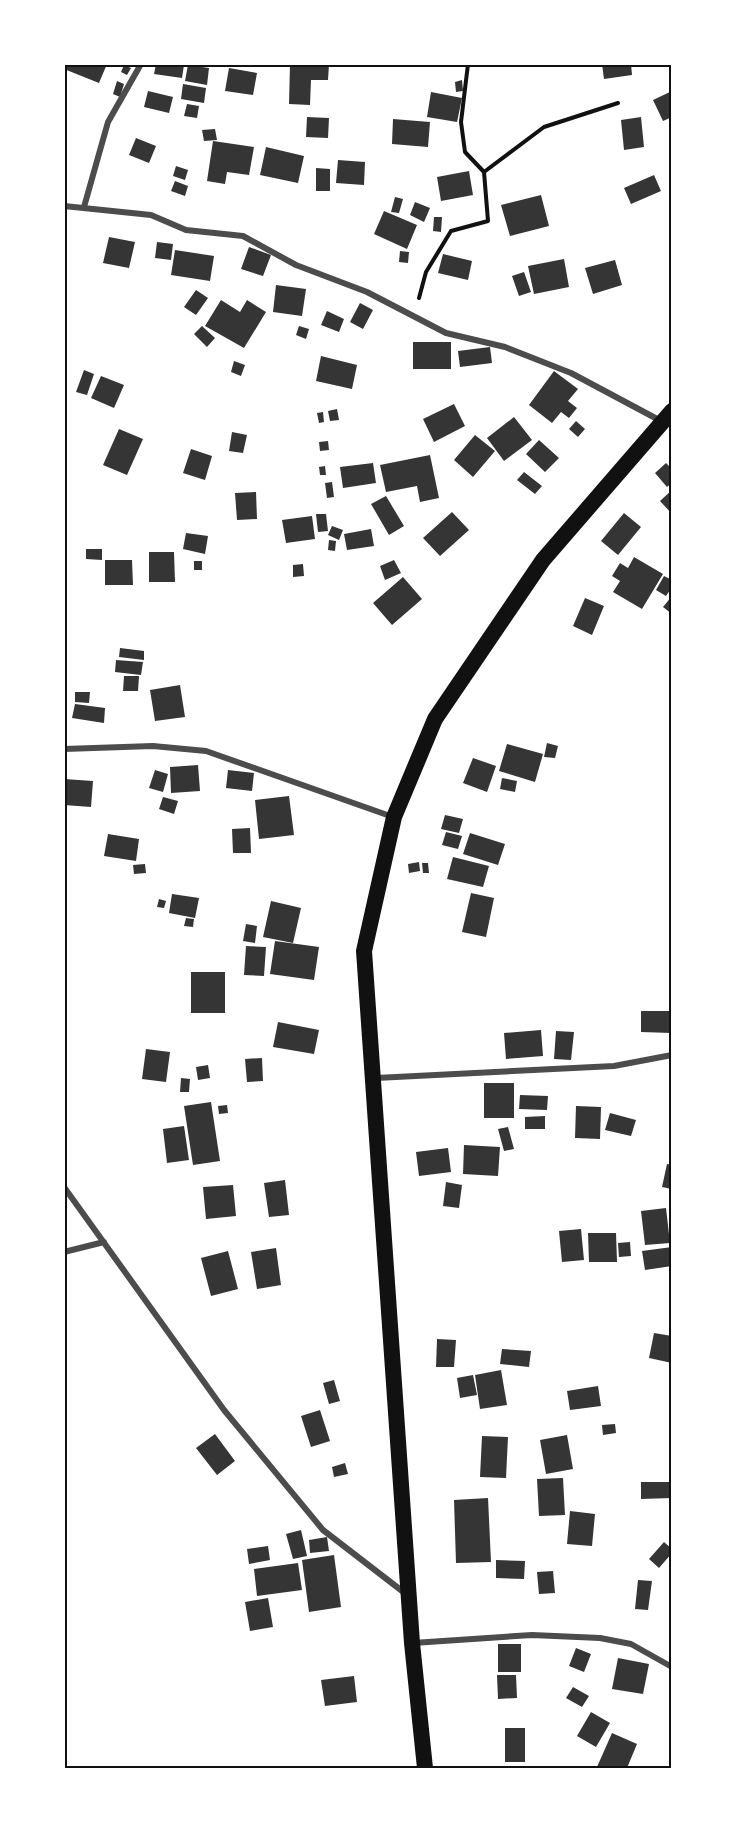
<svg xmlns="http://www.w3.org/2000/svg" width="736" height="1833" font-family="Inter,sans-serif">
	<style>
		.building { fill: #353535 }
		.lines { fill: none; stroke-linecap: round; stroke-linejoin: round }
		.path { stroke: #111; stroke-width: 4 }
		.minor { stroke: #4c4c4c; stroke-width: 6 }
		.trunk { stroke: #111; stroke-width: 16 }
		.neatline { fill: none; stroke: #111; stroke-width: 2 }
	</style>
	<rect width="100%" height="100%" fill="#fff"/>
	<path class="building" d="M64,64H107L99,83L64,69Z
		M156,64L184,65L182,78L154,74Z
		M290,64H329L328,80H311L310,105L289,104Z
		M602,64H631L632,75L604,79Z
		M124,65L131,68L127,75L121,72Z
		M188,65L209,68L207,85L185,81Z
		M229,68L257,73L253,95L225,91Z
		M462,80L463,91L456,92L455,82Z
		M117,81L124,84L120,97L113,94Z
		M183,84L206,88L204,103L181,99Z
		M148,91L173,97L169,113L144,107Z
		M672,91V117L663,121L653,100Z
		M431,92L462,98L457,122L427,117Z
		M187,104L199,106L197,118L184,116Z
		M307,117L329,118L328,138L306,137Z
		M641,117L644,147L624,150L621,120Z
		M393,119L430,122L428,147L392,144Z
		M215,129L217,140L204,141L202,130Z
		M136,138L156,146L149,163L129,155Z
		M213,141L254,147L249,175L227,172L225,184L207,181Z
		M266,147L304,156L298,183L260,175Z
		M338,160L365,162L364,185L336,183Z
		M176,166L188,170L185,180L173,176Z
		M316,168L330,169V191H316Z
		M469,171L473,195L441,201L437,177Z
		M654,175L661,191L631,204L624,188Z
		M175,181L188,186L185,196L171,191Z
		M541,195L549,226L510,236L501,205Z
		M395,197L403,199L399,213L391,212Z
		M415,202L430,208L424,222L410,215Z
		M384,211L417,225L407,249L374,234Z
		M434,217H442L441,232L433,231Z
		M109,237L135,242L129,268L103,263Z
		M157,242L173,244L171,260L155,258Z
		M249,247L271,255L263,276L241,269Z
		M175,250L214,256L210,281L171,275Z
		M400,251L409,252L408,263L399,262Z
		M443,254L472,261L468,280L438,273Z
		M564,259L569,287L534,294L528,266Z
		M615,260L622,285L593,294L585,268Z
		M524,272L531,292L519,296L512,276Z
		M276,285L306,289L302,316L273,312Z
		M196,290L208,298L196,315L184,307Z
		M221,300L240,312L247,300L266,312L244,348L205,326Z
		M360,303L373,310L363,329L350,322Z
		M327,311L344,319L339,332L321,325Z
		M202,326L215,338L207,347L194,334Z
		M299,326L309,329L306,339L296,335Z
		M413,342H451V369H413Z
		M490,347L492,363L460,367L458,351Z
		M321,356L357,365L352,389L316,381Z
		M234,361L245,365L241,376L231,372Z
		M84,370L94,374L87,395L76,392Z
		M554,371L578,389L568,401L577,408L569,418L561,412L552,423L529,405Z
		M101,376L124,385L114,408L91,398Z
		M454,404L465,426L434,442L423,419Z
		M337,409L339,420L330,421L328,411Z
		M323,412L324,422L319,423L317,413Z
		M514,417L532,440L504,461L487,438Z
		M576,421L585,429L578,437L569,429Z
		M119,429L143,439L127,475L103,465Z
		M232,432L247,435L243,453L229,451Z
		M475,435L495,451L473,477L454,460Z
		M539,440L559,458L545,472L526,454Z
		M328,441L329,450L320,451L319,442Z
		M191,449L212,456L205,480L183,473Z
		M430,455L439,498L420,502L417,486L386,492L380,465Z
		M373,463L376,483L343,488L340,467Z
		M666,463L672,469V483L667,487L655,473Z
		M325,466L326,475H320L319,467Z
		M524,472L542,486L535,494L517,480Z
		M332,482L334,497L327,498L325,483Z
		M672,490V514L660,501Z
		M256,492L257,519L237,520L235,493Z
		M386,496L404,526L389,535L371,504Z
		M452,512L469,530L440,556L423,538Z
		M624,513L641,527L618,555L601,541Z
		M316,514H326L328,531L318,532Z
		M312,516L315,539L286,543L282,520Z
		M332,526L343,530L339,540L328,535Z
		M371,529L374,546L347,550L344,534Z
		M186,533L208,536L205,554L183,549Z
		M329,540L336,541L335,551L328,550Z
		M86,549H102V560L86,559Z
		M149,552H174L175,582H149Z
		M634,557L663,574L642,609L613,592L620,581L612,576L620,563L628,568Z
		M105,560H132L133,585H105Z
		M394,560L401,573L385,580L380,566Z
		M194,561H202V570H194Z
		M303,564L304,576L293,577V565Z
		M664,576L672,580V587L666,596L656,590Z
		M403,577L422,599L392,625L373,603Z
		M672,596V614L663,607Z
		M585,598L604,606L592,635L573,626Z
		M120,648L144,651V660L119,657Z
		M116,660L143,662L141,675L115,672Z
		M124,676H139L138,691H123Z
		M180,685L185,717L155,721L150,690Z
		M75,692H90L89,703L75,702Z
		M75,704L105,708L104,723L72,718Z
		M547,743L558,746L555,758L544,757Z
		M507,744L543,754L535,782L499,771Z
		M473,758L496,766L487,792L463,783Z
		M198,765L200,791L171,793L170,767Z
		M155,770L168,774L163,792L149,788Z
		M228,770L254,773L252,791L226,788Z
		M502,778L517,781L515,792L500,789Z
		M64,779L93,781L91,807L64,805Z
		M289,796L294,835L259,839L255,800Z
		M163,797L178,801L174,814L159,809Z
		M445,815L463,819L459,833L441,829Z
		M250,828L251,853H233L232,829Z
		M446,832L462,836L458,849L442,845Z
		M470,833L505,844L498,865L463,854Z
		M108,834L139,839L136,861L104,856Z
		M453,857L489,866L483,887L447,879Z
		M419,862L420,871L409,873L408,864Z
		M422,863H428L429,873H423Z
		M145,864L146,873L134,874L133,865Z
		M471,893L494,898L486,937L462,932Z
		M172,894L199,898L195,918L169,913Z
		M159,899L166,901L164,908L157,907Z
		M271,901L301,908L293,943L263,937Z
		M186,918L194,919L193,927L184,926Z
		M246,924L257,926L255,943L243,941Z
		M275,941L319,947L314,980L270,974Z
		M246,946L266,947L264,976L244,975Z
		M191,972H225V1013H191Z
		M641,1011H671V1033L641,1032Z
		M278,1022L319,1030L314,1054L273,1047Z
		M541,1030L543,1056L506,1059L504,1033Z
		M556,1031L574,1032L571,1060L554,1059Z
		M146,1049L170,1052L166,1082L142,1079Z
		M262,1058L263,1081L247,1082L245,1059Z
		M208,1065L210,1078L198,1080L196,1067Z
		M181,1078L190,1079L189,1092H180Z
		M484,1083H514V1118H484Z
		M520,1095L548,1096L547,1110L519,1109Z
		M211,1102L220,1161L193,1165L184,1106Z
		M227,1105L228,1113L219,1114L218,1106Z
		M576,1106L601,1107L600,1139L575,1138Z
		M610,1113L636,1120L631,1136L605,1130Z
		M545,1116V1129H525V1117Z
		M184,1126L189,1160L167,1163L163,1129Z
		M508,1127L514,1149L504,1151L498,1129Z
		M464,1145L500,1147L498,1176L463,1174Z
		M448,1148L451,1172L419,1176L416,1152Z
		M667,1164L672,1165V1189L662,1187Z
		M285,1180L289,1215L269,1217L264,1183Z
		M446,1182L462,1185L459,1208L443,1206Z
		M233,1185L236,1216L206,1219L203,1187Z
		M666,1208L670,1243L645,1245L641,1211Z
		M581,1229L584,1260L562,1262L559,1231Z
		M588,1233H616L617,1262H589Z
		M630,1242L631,1256L619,1257L618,1243Z
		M672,1247V1266L645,1270L642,1251Z
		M276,1248L281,1285L257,1289L251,1252Z
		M228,1251L238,1289L211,1296L201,1258Z
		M654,1333L672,1336V1363L649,1358Z
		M437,1339L456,1340L454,1367H436Z
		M502,1349L531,1351L529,1367L500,1364Z
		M501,1370L507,1405L480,1409L475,1375Z
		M473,1375L477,1395L460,1398L457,1378Z
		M334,1380L340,1401L329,1404L323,1383Z
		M598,1386L601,1406L570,1410L567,1391Z
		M320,1410L330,1441L311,1447L301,1416Z
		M615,1424L616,1433L603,1435L602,1425Z
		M215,1434L235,1461L217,1475L196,1448Z
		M567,1435L573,1469L546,1474L540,1440Z
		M482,1436L508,1437L506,1478L480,1477Z
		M345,1463L348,1474L334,1477L332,1467Z
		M563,1478L565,1515L539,1516L537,1479Z
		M641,1482H672V1498L641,1499Z
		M488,1498L491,1562L456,1563L454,1500Z
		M570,1511L595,1514L592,1546L567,1544Z
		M301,1530L307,1556L293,1559L286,1534Z
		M327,1537L329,1551L310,1553L309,1540Z
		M664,1542L672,1549V1553L659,1568L649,1559Z
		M268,1546L270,1560L249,1564L247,1549Z
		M334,1555L341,1607L309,1612L302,1560Z
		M496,1560L525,1561L524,1579L496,1578Z
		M298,1563L302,1590L257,1596L254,1569Z
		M553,1571L555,1593L539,1594L537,1572Z
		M638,1580L652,1581L648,1610L635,1609Z
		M268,1598L273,1627L250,1631L245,1602Z
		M498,1644H521V1672H498Z
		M576,1648L591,1654L584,1672L569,1666Z
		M618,1658L649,1664L643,1694L612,1689Z
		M497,1675H516L517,1698L498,1699Z
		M354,1676L357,1702L325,1706L321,1680Z
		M573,1687L589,1696L582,1707L566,1698Z
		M591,1712L610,1723L596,1747L577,1736Z
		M505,1728H525V1762H505Z
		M612,1733L637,1744L627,1768L597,1767Z"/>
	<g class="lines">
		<path class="path" d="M484,172L544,127L618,103
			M419,298L426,272L451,231L488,221L484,172L465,152L461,122L468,64"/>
		<path class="minor" d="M64,206L151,215L186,230L243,236L296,265L367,292L446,333L505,347L571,373L661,421
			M84,207L108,122L141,64
			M64,749L153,746L206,751L393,817
			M376,1078L614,1066L672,1055
			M64,1187L224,1410L323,1530L406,1594
			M64,1252L104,1242
			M413,1643L532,1635L600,1638L631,1644L672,1667"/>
		<path class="trunk" d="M425,1768L412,1643L364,951L394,817L435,719L543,560L672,411"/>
	</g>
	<rect width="736" height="1833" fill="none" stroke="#ffffff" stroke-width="132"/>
	<rect x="66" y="66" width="604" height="1701" class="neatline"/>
</svg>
